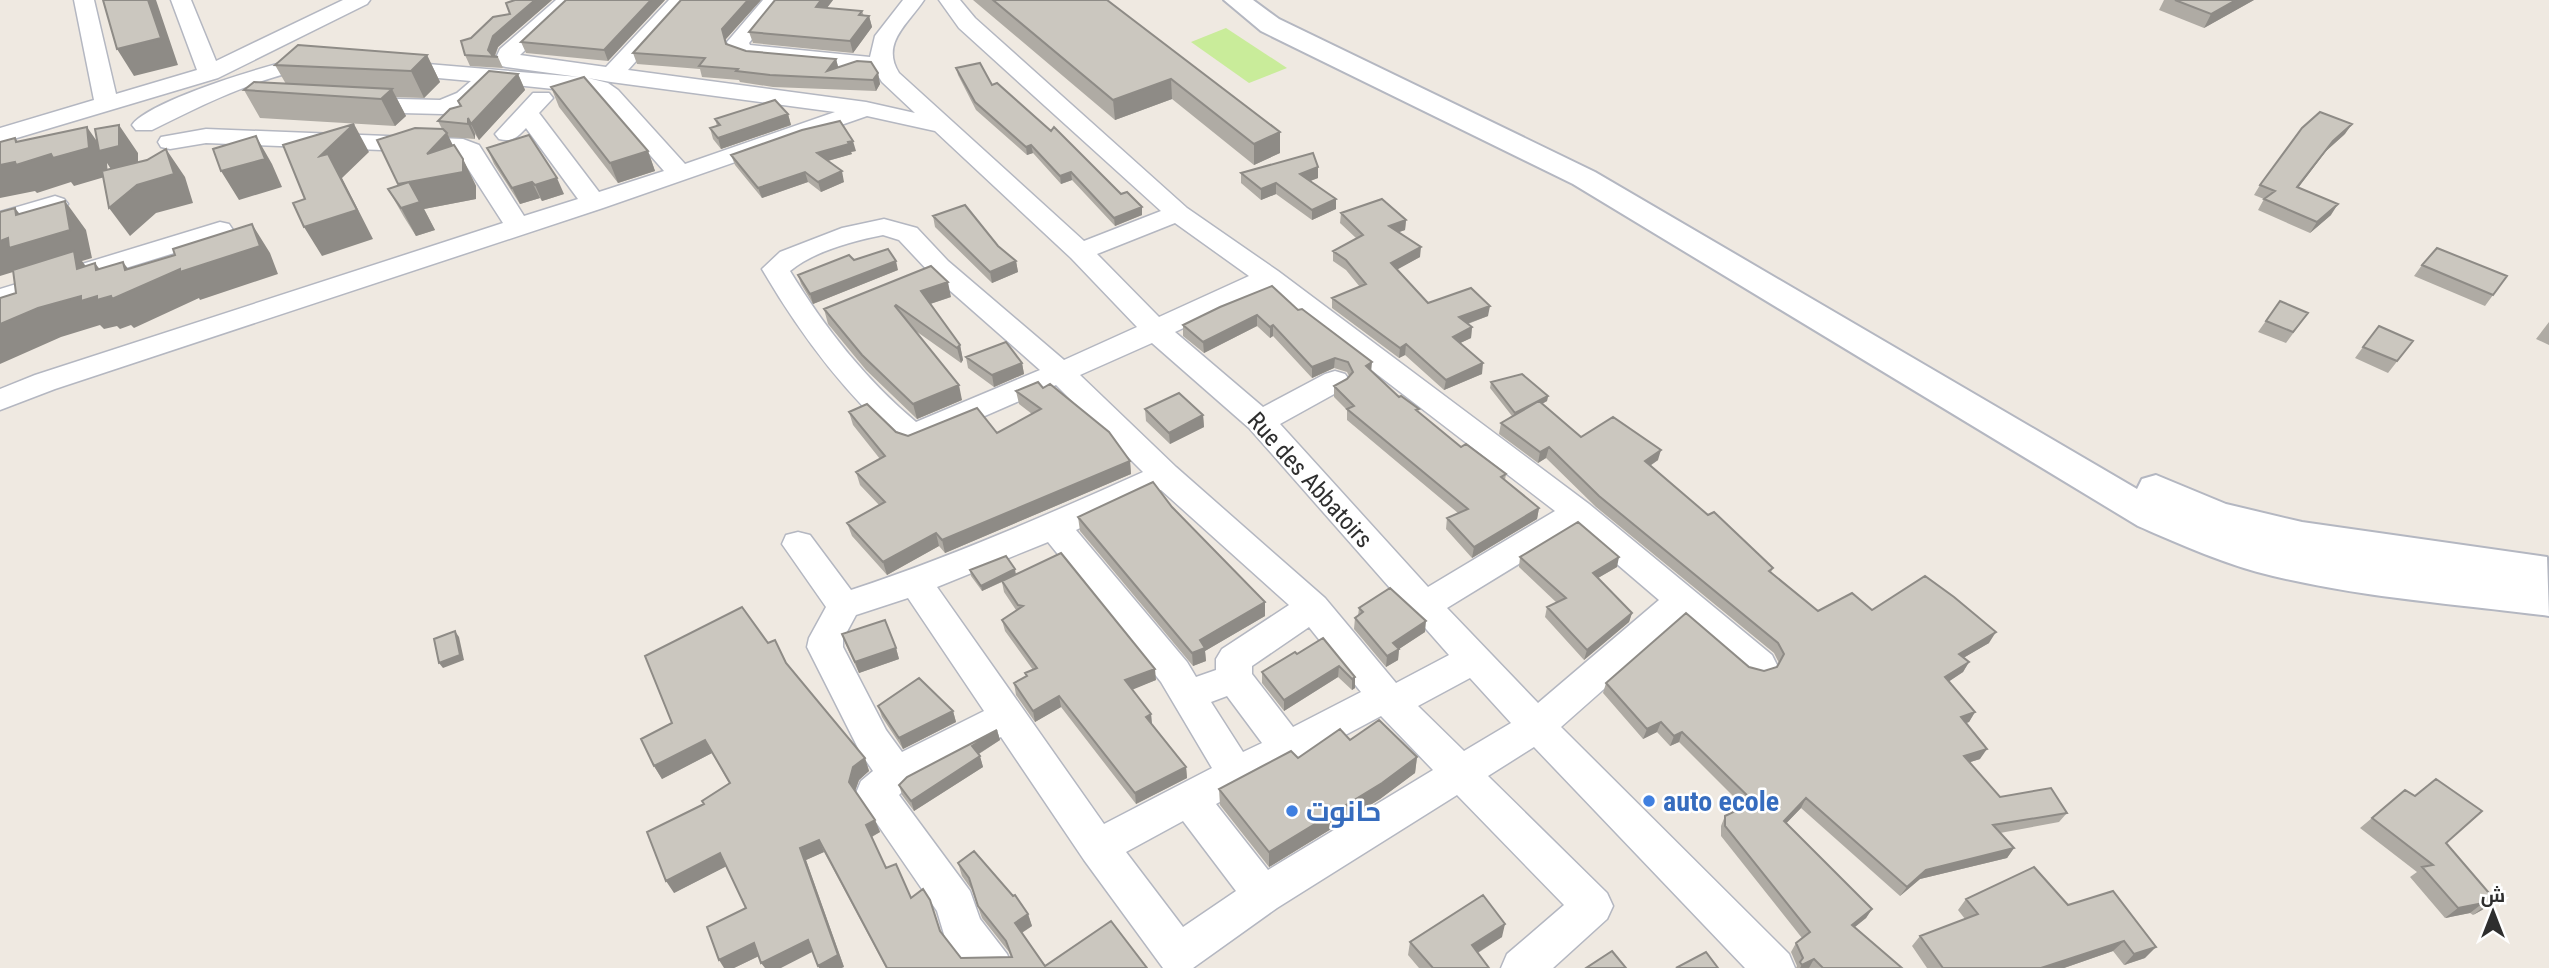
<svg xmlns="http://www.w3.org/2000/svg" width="2549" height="968" font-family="'Roboto Condensed',Cairo,sans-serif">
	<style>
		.pitch { fill: #c9ec9a }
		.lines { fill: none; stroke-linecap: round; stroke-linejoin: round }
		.street-casing { stroke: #b4b7c1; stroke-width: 3 }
		.secondary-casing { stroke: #b4b7c1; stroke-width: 4 }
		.street { fill: #fff; fill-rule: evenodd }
		.secondary { fill: #fff; fill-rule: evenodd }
		.wall { fill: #afaba4 }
		.shaded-wall { fill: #8e8b86 }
		.building { fill: #cbc7bf; stroke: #8e8b86; stroke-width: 2 }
		.shop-dot { fill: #3f7fe0; stroke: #fff; stroke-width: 2.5 }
		.labels { text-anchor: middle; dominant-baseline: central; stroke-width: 5; stroke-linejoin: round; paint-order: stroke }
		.street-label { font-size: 24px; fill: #2e2e2e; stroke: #fff }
		.near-shop-label { font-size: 28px; font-weight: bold; fill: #366cbe; stroke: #fff; text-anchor: start }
	</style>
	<rect width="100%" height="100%" fill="#efe9e1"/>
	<path class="pitch" d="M1226,28L1287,68L1249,83L1191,42Z"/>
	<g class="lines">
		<g class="street-casing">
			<path id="street" d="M74,0H94L116,94L197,70L171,0H191L216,61L343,0H370L367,4L218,78L0,143V128L94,100Z
				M556,0H578L520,55L606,67L669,0H691L628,70L866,102L915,113L882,82L875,71L750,60L732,54L727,42L763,0H784L749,43L750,45L870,57L875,36L903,0H924C909,23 880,43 899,73L1084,241L1161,211L959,28L939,0H960L975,18L1187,208L1278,271L1589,504L1772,655L1777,665L1772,675L1759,679L1746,675L1682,620L1561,727L1789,954L1795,968H1745L1534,747L1488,776L1607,893L1613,906L1607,919L1553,968H1501L1507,954L1564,905L1457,795L1277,908L1193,968H1163L1084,860L1001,737L909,785L899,795L970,891L980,919L1007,954L1013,968H967L946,941L937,911L856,793L861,781L873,771L860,752L807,647L809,638L826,607L782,544L786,535L798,532L810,535L851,590C951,557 1047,515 1143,472L1056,385L923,443L912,447L901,443C844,393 800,334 762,269L780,252L842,228L884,219L917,228L948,261L1064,360L1137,327L1071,258L935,131L867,116L603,208L55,389L0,410V389L35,375L503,223L458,153L206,143L170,149L161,147L158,142L161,137L206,129L463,139L479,145L524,216L578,199L526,128C517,138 512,142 499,139L495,134L533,93H549L553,98L539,113L599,192L664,171L602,100L592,93L496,83L473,103L443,114L359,112L351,110L347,105L351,100L359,98L440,100L457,93L471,81L384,73L381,68L384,63L392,61L579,77L506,67L498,65L495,60L500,49ZM588,78L611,82L835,112L685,164L618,90L608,83ZM1175,223L1249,276L1159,317L1097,254ZM883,235L899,240L930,273L1040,370L916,422C865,379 824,327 790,271C814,251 853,241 883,235ZM1266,289L1555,511L1428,587L1280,424L1345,388L1350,381L1345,374L1335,371L1325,374L1263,407L1175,332ZM1152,343L1249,428L1449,655L1396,683L1325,598L1176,467L1080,375ZM1161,490L1289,605L1222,649L1216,659V670L1196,677L1187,662L1076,530ZM1576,529L1659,600L1538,703L1447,608ZM1048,542L1161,682L1212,768L1104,824L937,587ZM908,598L984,711L902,752L886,730L843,647V639L856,615ZM1309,627L1361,692L1293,727L1252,674V666ZM1470,678L1511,723L1464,751L1418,706ZM1227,696L1262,743L1243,752L1211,702ZM1381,716L1433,770L1268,870L1216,804ZM1183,821L1236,891L1183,927L1126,852Z
				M319,55L327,57L330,62L327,67C314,70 302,70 289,73C242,85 196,108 152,130H136L132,125C149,100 286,58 319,55Z
				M55,196L64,199L68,204L64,209L0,228V212Z
				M220,222L229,224L233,230L229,236L0,307V289Z"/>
		</g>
		<g class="secondary-casing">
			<path id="secondary" d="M1224,0H1253L1279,19L1595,172L2137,489L2142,479L2156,475L2226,504L2302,522L2547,557L2549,616C2457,604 2364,598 2273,576C2226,565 2182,545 2138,526L1573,184L1261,31Z"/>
		</g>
		<use href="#street" class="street"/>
		<use href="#secondary" class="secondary"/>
	</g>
	<path class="wall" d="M515,0H552L498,47L495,57H498L503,68L470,66L465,55L471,38L510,14Z
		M665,0L608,61L526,53L521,42Z
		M761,0L725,40L726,44L746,51L836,59L838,67L878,73L880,84L876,91L773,87L740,82L739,80L702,77L700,69L637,64L633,53Z
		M775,0H833L827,8L862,11L864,16H869L872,27L853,53L753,43L749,32Z
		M973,0H1107L1280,132V153L1254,165L1172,99L1115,120Z
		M2164,0H2254L2204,28L2159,10Z
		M427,55L440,82L424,98L396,97L406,116L395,126L260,118L244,90L286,84L275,65Z
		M956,68L992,85L1142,215L1115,226L1072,180L1061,184L1033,153L1027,155L976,110L958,75Z
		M518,74L525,90L479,140L475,134V139L448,137L453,146L463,159L476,186V199L424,209L435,230L416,236L404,217L388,189L399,185L442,129L438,121L460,106Z
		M551,87L648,151L655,171L618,183L559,107Z
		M788,114L791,125L721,149L713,139L710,128L717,126L715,119Z
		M2345,134L2326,151L2298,188L2331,215L2310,233L2258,210L2264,199L2254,195L2260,185Z
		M487,148L564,194L542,201L540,198L520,204L494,164Z
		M856,151L851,152L852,154L828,161L844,182L821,192L808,182L762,198L735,165L731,155Z
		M1241,173L1318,178L1310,181L1336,199V209L1312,220L1276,194L1261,200L1241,183Z
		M1341,213L1406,220L1405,230L1399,232L1420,257L1397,269L1428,303L1488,316L1468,324L1472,327L1471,338L1460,343L1482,374L1444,390L1405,355L1399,358L1332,308V298L1360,287L1346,270L1333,261V251L1356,238L1340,223Z
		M933,216L1016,261L1018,272L992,283L935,227Z
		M2422,265L2507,276L2485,306L2414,276Z
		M898,270L813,304L801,284L798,275Z
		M951,297L930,304L960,345L963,360L961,363L913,329L962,400L917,419L866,370L828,324L824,309Z
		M2280,301L2300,324L2286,343L2258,332Z
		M1298,310L1372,371L1399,397L1419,409L1418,412L1461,447L1506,474L1505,480L1539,508L1537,519L1472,558L1446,529L1447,518L1458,513L1347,420V410L1334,397V386L1347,379L1349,376L1347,372L1334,368L1312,378L1273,336L1270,338L1257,326L1204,353L1183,336V325Z
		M2549,322V345L2536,339Z
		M2413,341L2388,373L2355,358L2363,347Z
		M966,357L1022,363L1024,374L994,387L968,368Z
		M1491,382L1548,396L1547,401L1542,404L1581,437L1658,460L1650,466L1708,515L1773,568L1771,572L1818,611L1872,610L1989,643L1963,658L1969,662L1963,672L1948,682L1975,712L1969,722L1966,723L1980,759L1970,762L2000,797L2067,813L2059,822L2000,833L2014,848L2007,858L1920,879L1900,896L1801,808L1786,823L1872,909L1866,918L1855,927L1902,968H1796L1797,966L1791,952L1796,943L1802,938L1721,836V826L1725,816L1744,807L1679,742L1670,746L1657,732L1643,739L1603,693L1606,683L1749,667L1764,671L1777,667L1779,663L1774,653L1596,507L1546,458L1538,463L1499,434L1501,423L1512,416L1490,388Z
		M1043,388L1130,461L1131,474L945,553L939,546L887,575L852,536L847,523L879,505L860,485L856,472L880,459L853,425L849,412L908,436L997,433L1032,414L1019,404L1016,391Z
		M1145,409L1203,415L1204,427L1170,444L1146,421Z
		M1172,507L1265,602V616L1205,651L1206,661L1193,666L1080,531L1078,517Z
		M1520,557L1617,567L1598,578L1632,613L1629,622L1584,660L1545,617L1547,607L1557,603L1519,567Z
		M970,570L1016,574L1156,680L1132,689L1151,714L1152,725L1186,767L1187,778L1136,804L1061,707L1035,722L1016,695L1014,683L1026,677L1025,673L1033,670L1005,631L1002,620L1016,610L1004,592L1002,582L982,591L971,576Z
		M1359,608L1425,632L1399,649L1398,660L1386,667L1354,629L1355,618L1358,616Z
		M842,634L896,648L899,659L859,673L846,645Z
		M1323,638L1355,677V688L1352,690L1338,677L1284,711L1262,683V672L1297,654Z
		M768,643L786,663L865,758L869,771L859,780L855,791L875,820L880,832L872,837L886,868L911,898L930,900L941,932L961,958L1011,957L1009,952L982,918L972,890L962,876L958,863L1028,914L1032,926L1022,933L1045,966L1147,968H886L824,852L806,860L844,967L813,952L759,956L734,968L746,908L726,866L674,893L704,805L729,783L712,753L662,779L654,766L672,723Z
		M878,706L953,711L956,722L903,749L882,717Z
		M997,730L1000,740L979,754L983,767L914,811L902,795L899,785Z
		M1417,757L1415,773L1380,799L1269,867L1220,805L1219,789L1298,758Z
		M2372,818L2446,843L2495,900L2482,910L2473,915L2470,913L2445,918L2410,877L2417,872L2360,828Z
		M2113,891L2145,958L2124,965L2113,951L2064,968H1927L1912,946L1920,936L1965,919L1958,910L1966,899L2068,905Z
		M1502,937L1478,953L1489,968H1419L1408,955L1410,942Z"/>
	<path class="shaded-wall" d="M148,0H156L178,65L134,76L117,49Z
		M535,0H552L498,47L494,57H491L488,50L493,36Z
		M651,0H665L608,61L604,50Z
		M748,0H761L725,40L722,29Z
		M821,0H833L819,18L816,7Z
		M2236,0H2254L2204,28L2211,14Z
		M869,16L872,27L853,53L850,41Z
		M427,55L440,82L424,98L411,71Z
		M836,59L839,70L827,71Z
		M878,73L880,84L876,91L873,80Z
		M518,74L525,90L479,140L471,124Z
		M1171,79L1172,99L1115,120L1113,100Z
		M392,89L406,116L395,126L381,99Z
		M788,114L791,125L721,149L718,138Z
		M468,118L475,134V139L468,124Z
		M354,124L369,152L342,178L373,239L322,256L304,227L320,156Z
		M2352,124L2345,134L2326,151L2291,197L2297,187L2333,141Z
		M119,125L138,153V174L118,180L107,163L108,176L74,186L71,182L37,193L35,191L0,198V165L16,142L15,138L32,160L87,127L103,150Z
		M1280,132V153L1254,165V144Z
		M447,133L460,160L463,159L476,186V199L424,209L435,230L416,236L401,208L398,184Z
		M256,136L272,164L282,187L239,200L221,171Z
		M853,141L856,151L851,152L852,154L820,163L817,153Z
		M1031,145L1033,153L1027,155L1026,147Z
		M166,149L185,177L193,203L156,213L130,236L109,208Z
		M648,151L655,171L618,183L610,163Z
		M1318,167V178L1300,185V174Z
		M842,171L844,182L821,192L818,182Z
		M805,172L808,182L762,198L758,188Z
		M1071,172L1072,180L1061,184L1060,176Z
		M557,178L564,194L542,201L535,185Z
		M532,182L540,198L520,204L512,188Z
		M1276,183V194L1261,200V189Z
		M1336,199V209L1312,220V210Z
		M65,201L86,230L92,258L82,261L96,280L77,269L26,268L0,276V238L16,215L15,208L37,236Z
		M2338,204L2331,215L2310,233L2317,222Z
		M1142,207V215L1115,226L1114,218Z
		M1406,220L1405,230L1388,236L1389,226Z
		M252,224L270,253L278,274L200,300L199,298L134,328L131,325L120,329L117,326L104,329L100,325L61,337L0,364V324L96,270L95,263L117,292L125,270L123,262L141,286L180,269Z
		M1421,247L1420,257L1391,273V263Z
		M896,261L898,270L813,304L810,294Z
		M1016,261L1018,272L992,283L990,272Z
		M948,282L951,297L924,306L921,291Z
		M1490,306L1488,316L1458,327L1459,317Z
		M1257,315V326L1204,353L1203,342Z
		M1273,325V336L1270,338V327Z
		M1472,327L1471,338L1452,347L1453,337Z
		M1406,344L1405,355L1399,358L1400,348Z
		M960,345L963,360L961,363L957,348Z
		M1335,358L1334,368L1312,378V367Z
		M1372,362L1371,373L1366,366Z
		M1022,363L1024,374L994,387L992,375Z
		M1483,363L1482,374L1444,390L1446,380Z
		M959,385L962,400L917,419L913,404Z
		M1548,396L1547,401L1514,419L1515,413Z
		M1203,415L1204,427L1170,444L1169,433Z
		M1549,447L1546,458L1538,463L1540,452Z
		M1661,450L1658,460L1642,471L1645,461Z
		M1130,461L1131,474L945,553L942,540Z
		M1539,508L1537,519L1472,558L1474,547Z
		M936,533L939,546L887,575L883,562Z
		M1619,557L1617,567L1591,582L1593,573Z
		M1015,569L1016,575L982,591L981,586Z
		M1265,602V616L1205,651L1206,661L1193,666L1192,653L1200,640Z
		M1632,613L1629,622L1584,660L1587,650Z
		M1426,621L1425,632L1399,649L1398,660L1386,667L1387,656L1393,643Z
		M455,631L459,637L464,660L443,668L439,663Z
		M1996,632L1989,643L1953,664L1959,654Z
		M896,648L899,659L859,673L855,662Z
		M1969,662L1963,672L1939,688L1945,677Z
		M1339,666L1338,677L1284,711V700Z
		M1155,669L1156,680L1127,692L1125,680Z
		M1355,677V688L1352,690V679Z
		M1059,696L1061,707L1035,722L1033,711Z
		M953,711L956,722L903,749L899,738Z
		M1975,712L1969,722L1955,727L1961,717Z
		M1151,714L1152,725L1146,717Z
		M1661,722L1657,732L1643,739L1647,729Z
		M997,730L1000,740L975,756L972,746Z
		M1682,732L1679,742L1670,746L1674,736Z
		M705,740L712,753L662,779L654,766Z
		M1987,749L1980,759L1958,766L1964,756Z
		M980,756L983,767L914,811L911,801Z
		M1417,757L1415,773L1380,799L1269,867V852Z
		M865,758L869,771L859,780L854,794L849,782L853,767Z
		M1186,767L1187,778L1136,804L1135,793Z
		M1806,798L1801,808L1779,831L1784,821Z
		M875,820L880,832L871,837L866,825Z
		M819,840L824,852L806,860L844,967L842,968H819L818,966L800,848Z
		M2014,848L2007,858L1920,879L1900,896L1907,887L1926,870Z
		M720,853L727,866L674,893L666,881Z
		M2495,900L2482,910L2473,915L2486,905Z
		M2483,903L2470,913L2445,918L2458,908Z
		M1872,909L1866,918L1846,934L1852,925Z
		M1028,914L1032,926L1018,935L1015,923Z
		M1505,924L1502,937L1469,958L1472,945Z
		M808,940L814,951L781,968H765L761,963Z
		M2124,941L2113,951L2064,968H2041Z
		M754,943L761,955L734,968H724L719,960Z
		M2156,947L2145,958L2124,965L2134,954Z
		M1814,959L1809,968H1800L1802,965Z"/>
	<path class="building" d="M103,0H148L161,38L117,49Z
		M515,0H535L493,36L488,50L493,56L498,57L465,55L461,41L471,38L493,17L510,14L506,3Z
		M566,0H651L604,50L521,42Z
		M681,0H748L722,29L726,44L746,51L836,59L827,71L857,61L871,62L878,73L873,80L770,75L736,71L738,69L699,66L705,58L633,53Z
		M775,0H821L816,7L862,11L859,15L869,16L850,41L749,32Z
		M993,0H1107L1280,132L1254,144L1171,79L1113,100Z
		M2175,0H2236L2211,14Z
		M298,45L427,55L411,71L275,65Z
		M980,63L992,85L997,83L1051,131L1054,127L1121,194L1127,192L1142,207L1114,218L1071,172L1060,176L1031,145L1026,147L975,102L956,68Z
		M489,71L518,74L471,124L468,118V124L438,121L450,109L461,106L458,101Z
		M584,77L648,151L610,163L551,87Z
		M254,82L392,89L381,99L244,90Z
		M775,100L788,114L718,138L710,128L720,125L715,119Z
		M2320,112L2352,124L2333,141L2297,187L2338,204L2317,222L2264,199L2275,191L2260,185L2302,128Z
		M840,121L853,141L848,142L849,144L817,153L842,171L818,182L805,172L758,188L731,155L802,130Z
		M354,124L320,156L328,154L357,210L304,227L293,203L305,199L283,145Z
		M119,125V146L99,151L95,129Z
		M87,127L89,148L53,158L51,154L16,165L15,162L0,165V142L15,138L16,142Z
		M415,128L443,129L447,133L427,154L454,145L463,159V172L398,184L377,140Z
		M529,135L557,178L535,185L532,182L512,188L487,148Z
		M256,136L265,159L221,171L213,149Z
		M166,149L174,174L137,185L109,208L102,171L147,160Z
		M1313,153L1318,167L1300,174L1336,199L1312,210L1276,183L1261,189L1241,173Z
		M409,182L420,202L401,208L388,189Z
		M1382,199L1406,220L1389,226L1421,247L1391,263L1428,303L1471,288L1490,306L1459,317L1472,327L1453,337L1483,363L1446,380L1406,344L1400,348L1332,298L1366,284L1346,260L1333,251L1363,235L1341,213Z
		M65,201L70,230L9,248L8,238L0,241V212L15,208L16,215Z
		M965,205L998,246L1016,261L990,272L933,216Z
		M252,224L260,246L180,272V269L112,299L111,296L97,300V296L81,301V296L38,308L0,324V298L16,293L13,270L74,251L77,269L95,263L96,270L123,262L125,270L175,255L173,249Z
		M2437,248L2507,276L2493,295L2422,265Z
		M888,249L896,261L810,294L798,275L849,255L854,260Z
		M931,266L948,282L921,291L960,345L957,348L896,305L895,306L959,385L913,404L862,355L824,309Z
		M1272,286L1298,310L1302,309L1372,362L1366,366L1399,397L1401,396L1419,409L1416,410L1461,447L1466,444L1506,474L1501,477L1539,508L1474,547L1447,518L1468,509L1347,409L1354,406L1334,386L1347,379L1353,372L1348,362L1335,358L1312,367L1273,325L1270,327L1257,315L1203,342L1183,325L1220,307Z
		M2280,301L2308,313L2293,332L2266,321Z
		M2379,326L2413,341L2397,361L2363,347Z
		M1006,342L1022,363L992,375L966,357Z
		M1522,374L1548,396L1515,413L1491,382Z
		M1038,382L1043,388L1050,384L1109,432L1130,461L942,540L936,533L883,562L847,523L885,502L856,472L885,456L849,412L867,404L896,432L908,436L977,408L997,433L1041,409L1016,391Z
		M1179,393L1203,415L1169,433L1145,409Z
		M1539,401L1581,437L1613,417L1661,450L1645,461L1708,515L1714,512L1773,568L1769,571L1818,611L1852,593L1872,610L1925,576L1954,597L1996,632L1959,654L1969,662L1945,677L1975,712L1961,717L1987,749L1964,756L2000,797L2051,788L2067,813L1993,825L2014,848L1926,870L1907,887L1806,798L1784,821L1872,909L1852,925L1902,968H1823L1814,959L1802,965L1800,962L1803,958L1796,943L1810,932L1725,826V816L1754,802L1682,732L1674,736L1661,722L1647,729L1606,683L1686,613L1749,667L1764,671L1777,667L1784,654L1778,643L1599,496L1549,447L1540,452L1501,423Z
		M1153,482L1172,507L1265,602L1200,640L1205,648L1192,653L1078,517Z
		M1578,522L1619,557L1593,573L1632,613L1587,650L1547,607L1566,598L1520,557Z
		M1061,553L1155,669L1125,680L1151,714L1146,717L1186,767L1135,793L1059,696L1033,711L1014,683L1027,676L1025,673L1037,668L1002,620L1023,606L1018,605L1002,581Z
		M1006,556L1015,569L981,586L970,570Z
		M1390,588L1426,621L1393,643L1399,649L1387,656L1355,618L1363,612L1359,608Z
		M742,607L768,643L775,640L786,663L865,758L853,767L849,782L875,820L866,825L886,868L896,864L911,898L923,889L930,900L940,931L961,958L1012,957L1006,941L978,906L969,878L958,863L974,851L1013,896L1015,895L1028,914L1015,923L1045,966L1111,921L1147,968H887L819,840L800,848L838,955L818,966L808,940L761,963L754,943L719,960L707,927L746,908L720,853L666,881L647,832L704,804L702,801L730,783L705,740L654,766L641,739L672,723L645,656Z
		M885,620L896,648L855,662L842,634Z
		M455,631L460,655L439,663L434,639Z
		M1323,638L1355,677L1352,679L1339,666L1284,700L1262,672L1295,652L1297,654Z
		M919,678L953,711L899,738L878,706Z
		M1379,720L1417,757L1382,783L1269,852L1219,789L1291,751L1298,758L1340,729L1350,740Z
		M997,730L972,746L980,756L911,801L899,785L907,777Z
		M2436,779L2482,811L2446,843L2495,900L2486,905L2483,903L2458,908L2422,867L2433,865L2372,818L2405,790L2415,796Z
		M2034,867L2068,905L2113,891L2156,947L2134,954L2124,941L2041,968H1943L1920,936L1978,914L1966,899Z
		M1483,895L1505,924L1472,945L1489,968H1433L1410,942Z
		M1612,951L1626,968H1586Z
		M1706,952L1718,968H1676Z"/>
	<g class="shop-dot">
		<circle cx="1649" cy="801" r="7"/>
		<circle cx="1292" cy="811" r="7"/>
	</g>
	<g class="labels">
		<g class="street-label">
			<text transform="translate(1310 480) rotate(48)">Rue des Abbatoirs</text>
		</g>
		<g class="near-shop-label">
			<text x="1663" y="801">auto ecole</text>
			<text x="1306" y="811">حانوت</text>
		</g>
	</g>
	<g transform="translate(2493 912)" stroke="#ffffff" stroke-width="5" paint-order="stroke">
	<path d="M0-5L12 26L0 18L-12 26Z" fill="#2e2e2e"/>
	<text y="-10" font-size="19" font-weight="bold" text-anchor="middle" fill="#2e2e2e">ش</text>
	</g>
</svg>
